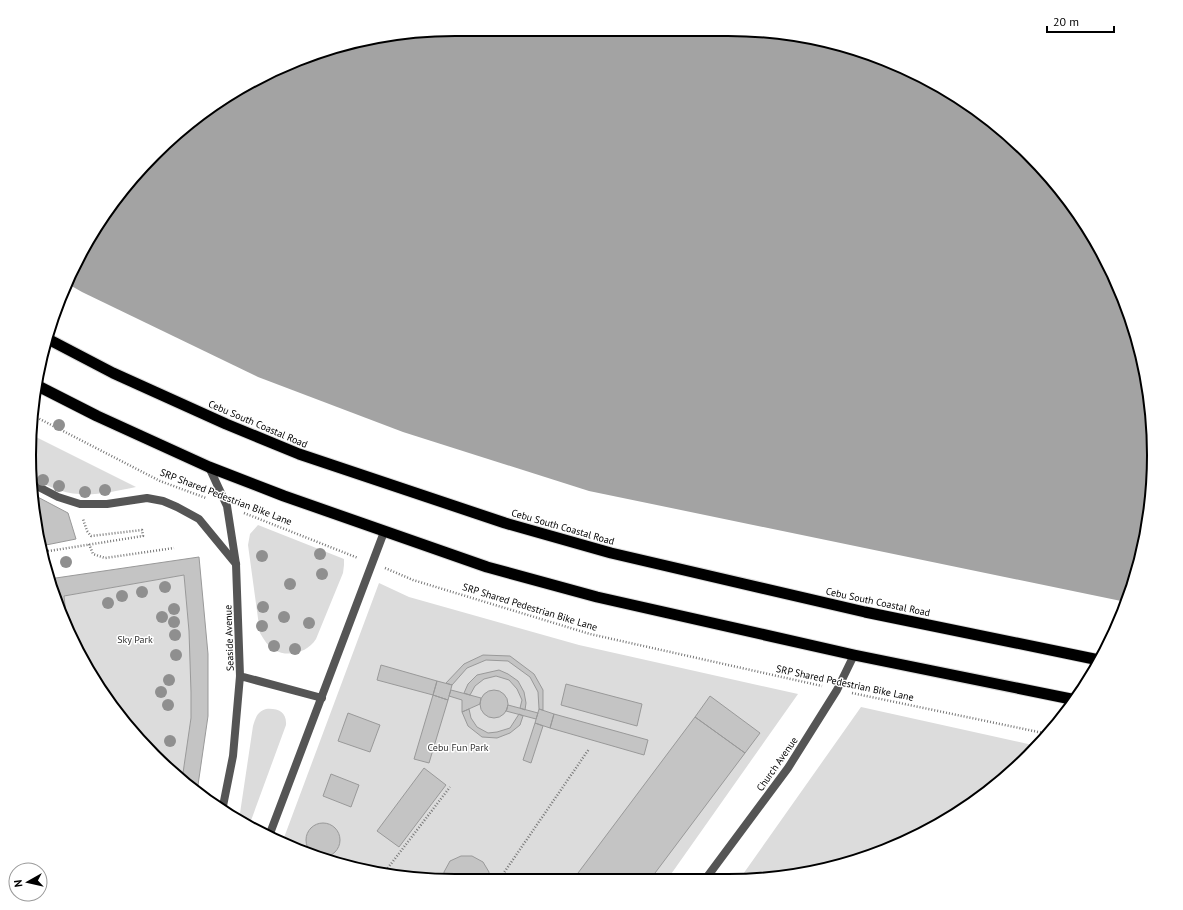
<svg xmlns="http://www.w3.org/2000/svg" width="1183" height="910" font-family="'PT Sans',sans-serif">
	<style>
		.green { fill: #dcdcdc }
		.water { fill: #a3a3a3 }
		.building { fill: #c4c4c4; stroke: #999 }
		.lines { fill: none; stroke-linecap: round; stroke-linejoin: round }
		.trunk-casing { stroke: #dbdbdb; stroke-width: 13 }
		.path { stroke: #777; stroke-width: 2.5; stroke-dasharray: 1 2; stroke-linecap: butt }
		.service { stroke: #555; stroke-width: 8 }
		.minor { stroke: #555; stroke-width: 8 }
		.trunk { stroke: #000; stroke-width: 11 }
		.tree { fill: #8f8f8f }
		.labels { text-anchor: middle; dominant-baseline: central; stroke-width: 3; stroke-linejoin: round; paint-order: stroke }
		.street-label { font-size: 10px; fill: #000; stroke: #fff }
		.park-label { font-size: 10px; fill: #333; stroke: #fff }
		.rim { fill: none; stroke: #000; stroke-width: 2 }
	</style>
	<rect width="100%" height="100%" fill="#fff"/>
	<path class="green" d="M32,435L136,487C94,496 69,501 30,476L29,455Z
		M258,525L344,559V565L343,573L316,639C308,652 289,658 274,650C268,646 264,640 260,633L248,545L250,534Z
		M184,575C188,623 195,672 191,719C189,739 185,759 182,780L154,756L101,691L67,624L64,596Z
		M379,583L409,597L579,645L798,694L669,877H399L292,849L282,843Z
		M861,707L1037,746L1029,756L964,809L865,858L783,877H741Z
		M266,709C278,708 287,712 286,725L249,826L239,820L253,726C256,717 257,712 266,709Z"/>
	<path class="water" d="M455,29L756,30L838,44L917,73L987,117L1029,154L1082,219L1122,292L1146,372L1154,455L1146,538L1126,602L589,491L403,432L258,377L82,292L68,284L86,242L154,154L242,86L345,44Z"/>
	<path class="building" d="M32,494L68,513L76,539L41,546L33,511Z
		M199,557L208,654V716L197,792L182,780L191,718V692L189,631L184,575L64,596L67,624L52,592L49,579Z
		M483,655L510,656L534,674L543,690V710L539,709L538,692L530,677L508,661L486,660L467,668L452,685L446,683L464,664Z
		M381,665L437,681L433,695L377,680Z
		M499,670L508,674L518,681L524,692L526,703L525,710L520,708L522,700L517,689L509,680L496,676L484,679L475,686L470,695L464,693L468,684L477,675Z
		M437,681L452,685L448,700L433,695Z
		M566,684L642,704L637,726L561,705Z
		M451,690L481,698L480,704L462,712V700L449,696Z
		M480 704a14 14 0 1 1 28 0a14 14 0 1 1-28 0Z
		M433,695L448,700L429,763L414,759Z
		M710,696L760,733L745,753L695,717Z
		M508,705L538,713L536,719L506,711Z
		M469,709L471,718L477,727L488,733L497,732L510,728L519,714L523,716L520,725L510,733L497,738L482,737L468,726L462,712Z
		M539,709L554,714L550,728L535,723Z
		M348,713L380,725L370,752L338,741Z
		M554,714L648,740L644,755L550,728Z
		M695,717L745,753L652,877H575Z
		M535,723L543,726L531,763L523,760Z
		M424,768L446,785L399,847L377,831Z
		M331,774L359,785L351,807L323,796Z
		M306 840a17 17 0 1 1 34 0a17 17 0 1 1-34 0Z
		M461,856H472L483,862L489,872V877H444V872L450,861Z"/>
	<g class="lines">
		<g class="trunk-casing">
			<path id="trunk" d="M46,338L113,373L226,424L299,454L505,523L611,553L865,612L1099,660
				M38,386L97,416L209,467L284,496L487,567L597,597L854,655L1076,700"/>
		</g>
		<path class="path" d="M34,416L160,481L206,498
			M244,513L358,558
			M89,544L93,554L105,558L174,548
			M42,550L49,551L143,536L142,530L91,536L87,531L83,519
			M385,568L413,580L590,634L822,686
			M852,693L1048,734
			M372,867L385,873
			M384,873L450,787
			M501,877L589,749"/>
		<path class="service" d="M31,483L58,497L80,504H107L147,498L163,501L177,507L199,519L236,564"/>
		<path class="minor" d="M209,467L227,506L236,564L240,676L233,756L222,811
			M240,676L322,698
			M269,836L384,532
			M707,877L788,768L837,690L854,655"/>
		<use href="#trunk" class="trunk"/>
	</g>
	<g class="tree">
		<circle cx="59" cy="425" r="6"/>
		<circle cx="43" cy="480" r="6"/>
		<circle cx="59" cy="486" r="6"/>
		<circle cx="105" cy="490" r="6"/>
		<circle cx="85" cy="492" r="6"/>
		<circle cx="320" cy="554" r="6"/>
		<circle cx="262" cy="556" r="6"/>
		<circle cx="66" cy="562" r="6"/>
		<circle cx="322" cy="574" r="6"/>
		<circle cx="290" cy="584" r="6"/>
		<circle cx="165" cy="587" r="6"/>
		<circle cx="142" cy="592" r="6"/>
		<circle cx="122" cy="596" r="6"/>
		<circle cx="108" cy="603" r="6"/>
		<circle cx="263" cy="607" r="6"/>
		<circle cx="174" cy="609" r="6"/>
		<circle cx="162" cy="617" r="6"/>
		<circle cx="284" cy="617" r="6"/>
		<circle cx="174" cy="622" r="6"/>
		<circle cx="309" cy="623" r="6"/>
		<circle cx="262" cy="626" r="6"/>
		<circle cx="175" cy="635" r="6"/>
		<circle cx="274" cy="646" r="6"/>
		<circle cx="295" cy="649" r="6"/>
		<circle cx="176" cy="655" r="6"/>
		<circle cx="169" cy="680" r="6"/>
		<circle cx="161" cy="692" r="6"/>
		<circle cx="168" cy="705" r="6"/>
		<circle cx="170" cy="741" r="6"/>
	</g>
	<g class="labels">
		<g class="street-label">
			<text transform="translate(258 424) rotate(23)">Cebu South Coastal Road</text>
			<text transform="translate(226 497) rotate(21)">SRP Shared Pedestrian Bike Lane</text>
			<text transform="translate(563 527) rotate(16)">Cebu South Coastal Road</text>
			<text transform="translate(878 602) rotate(12)">Cebu South Coastal Road</text>
			<text transform="translate(530 607) rotate(17)">SRP Shared Pedestrian Bike Lane</text>
			<text transform="translate(229 638) rotate(-92)">Seaside Avenue</text>
			<text transform="translate(845 683) rotate(12)">SRP Shared Pedestrian Bike Lane</text>
			<text transform="translate(777 764) rotate(-55)">Church Avenue</text>
		</g>
		<g class="park-label">
			<text x="135" y="639">Sky Park</text>
			<text x="458" y="747">Cebu Fun Park</text>
		</g>
	</g>
	<path d="M0 0H1183V910H0ZM455 36H728A419 419 0 0 1 1147 455V455A419 419 0 0 1 728 874H455A419 419 0 0 1 36 455V455A419 419 0 0 1 455 36Z" fill="#fff" fill-rule="evenodd"/>
	<path class="rim" d="M455 36H728A419 419 0 0 1 1147 455V455A419 419 0 0 1 728 874H455A419 419 0 0 1 36 455V455A419 419 0 0 1 455 36Z"/>
	<g transform="translate(28 882) rotate(262)"><circle r="19" fill="#ffffff" stroke="#999999"/>
	<path d="M0-3L7 15L0 10L-7 15Z" fill="#000000"/>
	<text y="-6" font-size="11" font-weight="bold" text-anchor="middle" fill="#000000">N</text>
	</g>
	<path d="M1047 26v6h67v-6" fill="none" stroke="#000000" stroke-width="2"/>
	<text x="1053" y="26" font-size="12" fill="#000000" stroke="#ffffff" stroke-width="3" paint-order="stroke">20 m</text>
</svg>
